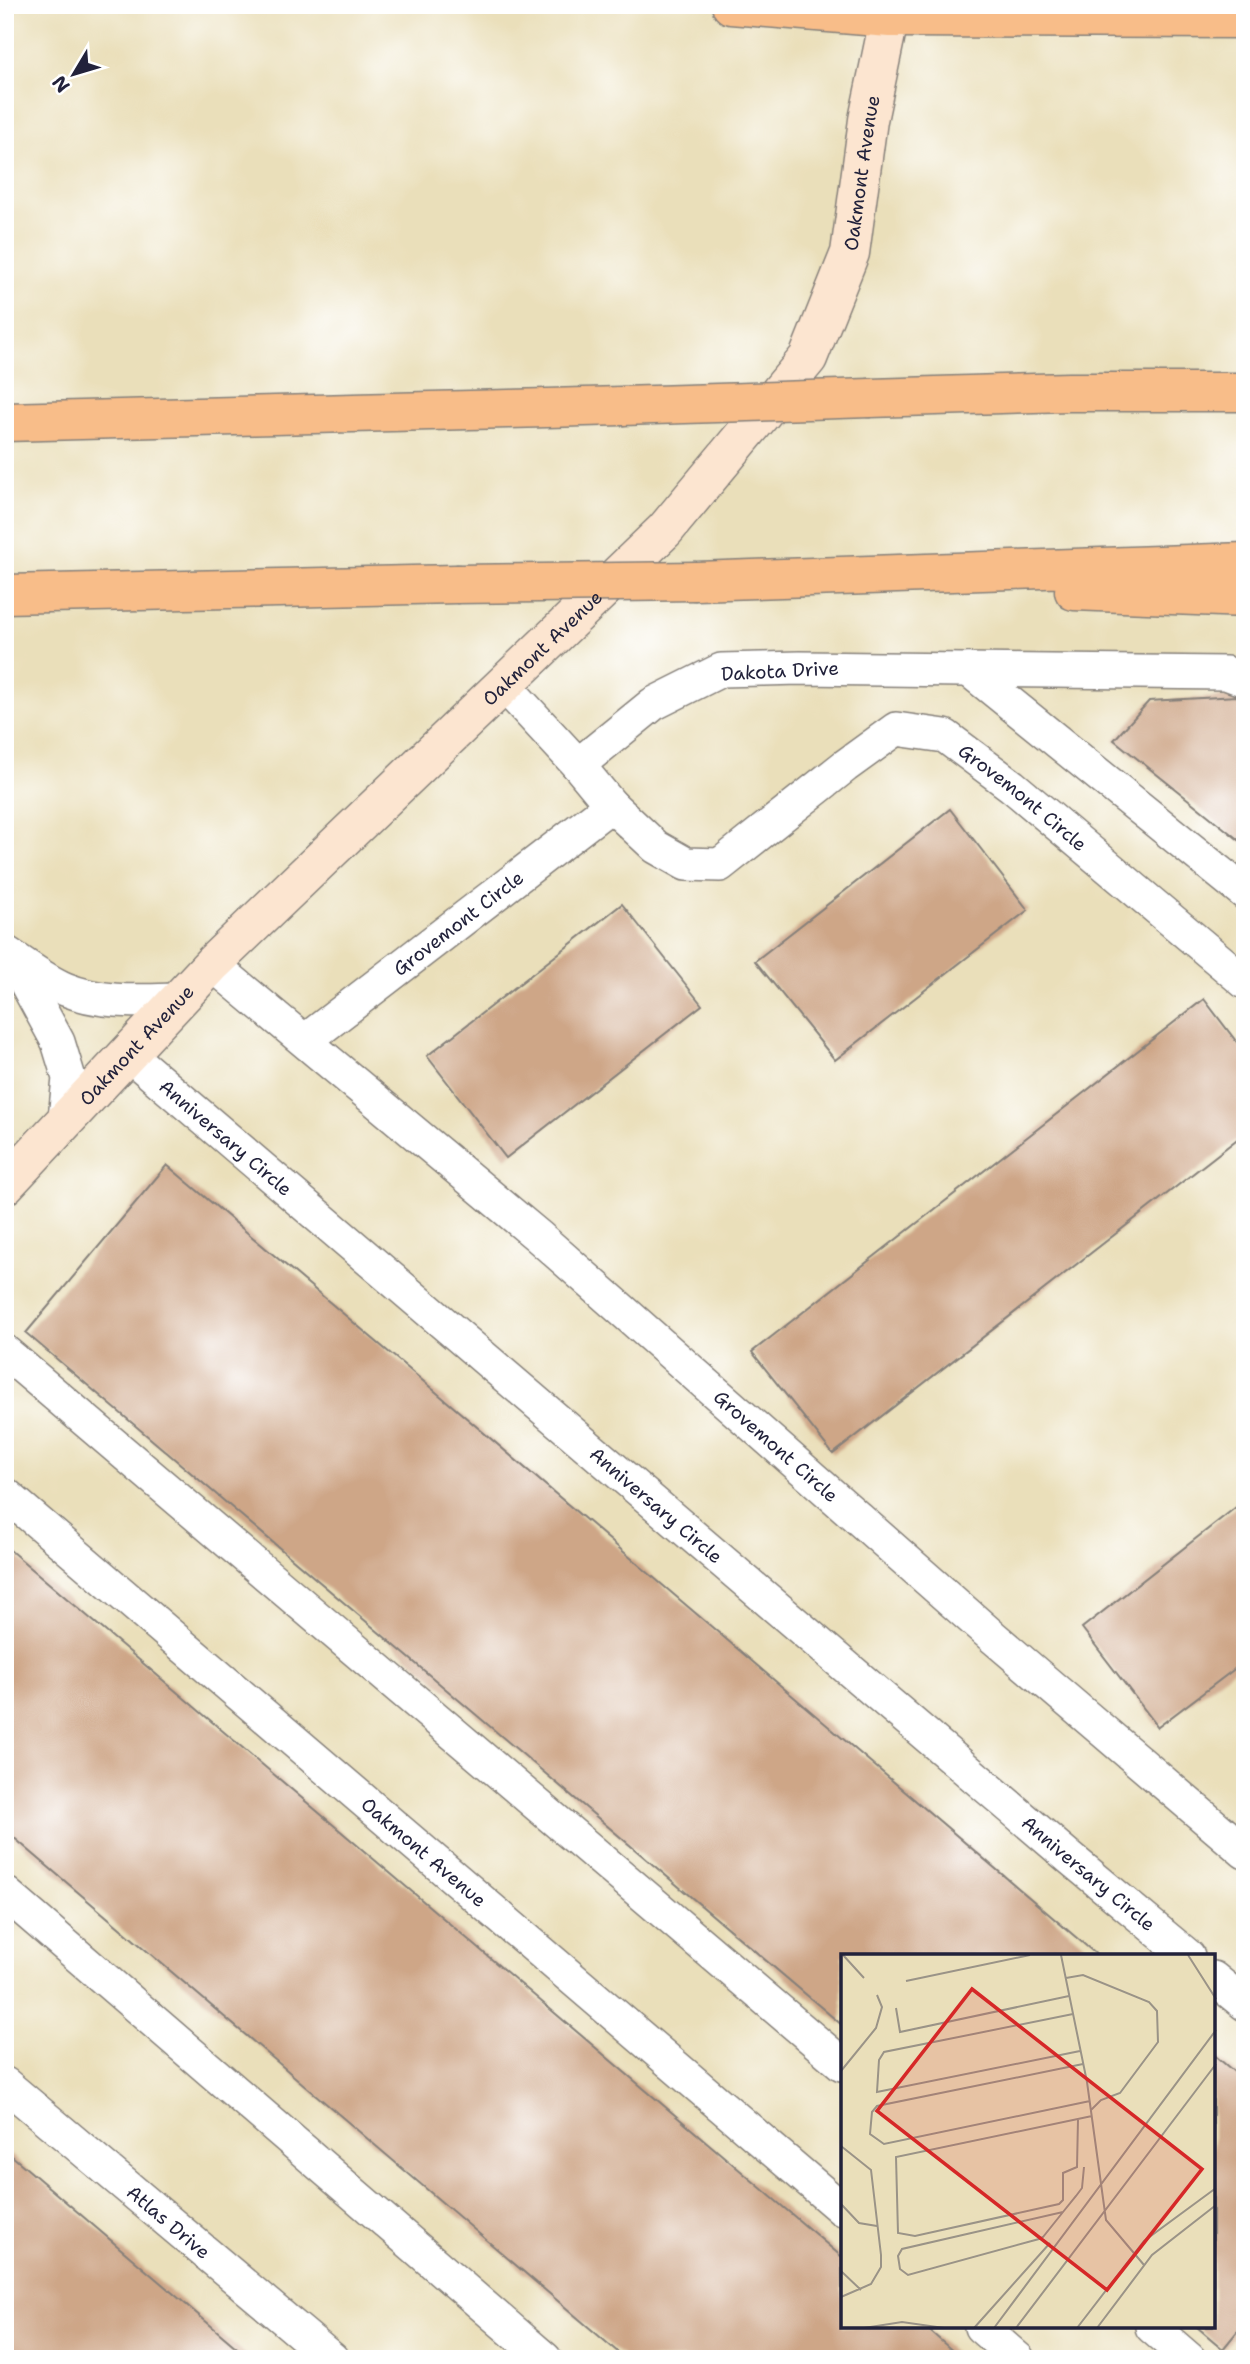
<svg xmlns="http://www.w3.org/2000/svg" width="1250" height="2364" font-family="'Shantell Sans',sans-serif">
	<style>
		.building { fill: #cea687 }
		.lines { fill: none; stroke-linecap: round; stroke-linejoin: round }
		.street-casing { stroke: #86807a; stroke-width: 36 }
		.secondary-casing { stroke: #86807a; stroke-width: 41 }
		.primary-casing { stroke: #86807a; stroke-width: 41 }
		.highway-casing { stroke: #86807a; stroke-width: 41 }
		.street { stroke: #fff; stroke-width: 33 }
		.secondary { stroke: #fce5d0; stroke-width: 38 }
		.primary { stroke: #f8bd89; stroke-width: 38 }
		.highway { stroke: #f8bd89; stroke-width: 38 }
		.highway-bridge-casing { stroke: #86807a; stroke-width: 41; stroke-linecap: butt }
		.highway-bridge { stroke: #f8bd89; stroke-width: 38 }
		.labels { text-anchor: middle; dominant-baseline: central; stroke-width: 6; stroke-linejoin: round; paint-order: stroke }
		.street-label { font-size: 19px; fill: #22223b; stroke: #fff }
		.inset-road { fill: none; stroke: #9a9387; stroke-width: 2 }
		.view { fill: #d62828; fill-opacity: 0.15; stroke: #d62828; stroke-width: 3.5 }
		.inset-edge { fill: none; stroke: #22223b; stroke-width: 3.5 }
	</style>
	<rect width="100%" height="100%" fill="#fff"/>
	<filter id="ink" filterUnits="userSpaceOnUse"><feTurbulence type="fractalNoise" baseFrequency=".0143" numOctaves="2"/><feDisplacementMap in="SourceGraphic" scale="14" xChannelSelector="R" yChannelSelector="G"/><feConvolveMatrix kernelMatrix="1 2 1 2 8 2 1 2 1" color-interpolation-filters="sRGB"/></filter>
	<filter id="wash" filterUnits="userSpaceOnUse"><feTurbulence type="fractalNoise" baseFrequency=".00686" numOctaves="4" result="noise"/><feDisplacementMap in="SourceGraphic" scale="28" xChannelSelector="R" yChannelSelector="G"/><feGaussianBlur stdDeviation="1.57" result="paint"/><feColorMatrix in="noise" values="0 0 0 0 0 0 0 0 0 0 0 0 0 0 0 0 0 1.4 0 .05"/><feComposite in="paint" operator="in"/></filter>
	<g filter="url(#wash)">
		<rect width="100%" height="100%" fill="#eadfba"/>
		<g id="blocks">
			<path class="building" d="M1237,696L1245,702V845L1114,740L1149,701Z
				M950,809L1028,910L835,1060L755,961Z
				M622,904L702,1005L506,1158L427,1056Z
				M1204,999L1245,1053V1133L833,1454L752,1352Z
				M167,1165L423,1381L1098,1956H842V2025L26,1333Z
				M1245,1500V1661L1158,1727L1082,1628Z
				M5,1546L842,2257V2327H925L962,2359H626L5,1830Z
				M1213,2054L1245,2081V2322L1223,2349L1197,2327H1213Z
				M5,2150L250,2359H5Z"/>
		</g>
	</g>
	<g filter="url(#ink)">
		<use href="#blocks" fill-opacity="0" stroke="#86807a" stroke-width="2"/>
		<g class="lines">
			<g class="street-casing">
				<g id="street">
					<path d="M969,670L1245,893"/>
					<path d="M504,685L578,765L611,805"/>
					<path d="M578,765L653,704L721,670L800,668L1226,673L1245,680"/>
					<path d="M5,952C24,964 45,981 65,989C101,1004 141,1001 178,1000"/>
					<path d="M13,959L58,1042L69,1078L65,1119"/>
					<path id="s1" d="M212,964L538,1236L993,1637L1245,1852"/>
					<path id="s2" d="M306,1040L611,805L656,847L686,864L720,865L845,766L896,729L945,736L1012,786L1245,982"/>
					<path id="s3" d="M127,1053L1070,1858L1188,1956"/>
					<path d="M5,1352L842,2064"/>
					<path id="s4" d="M5,1494L842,2209"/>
					<path d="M5,1893L545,2359"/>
					<path d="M1213,1978L1245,2004"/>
					<path id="s5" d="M5,2084L332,2359"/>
					<path d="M981,2327L1018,2359"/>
					<path d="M1152,2327L1189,2359"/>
				</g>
			</g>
			<g class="secondary-casing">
				<g id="secondary">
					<path id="s6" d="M5,1185L212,964L665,530L808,358L850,253L868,120L892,5"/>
				</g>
			</g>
			<g class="primary-casing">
				<path id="primary" d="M731,5L890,18L1245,19"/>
			</g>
			<g class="highway-casing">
				<path id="highway" d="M870,398L1069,392H1245
					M5,422L622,406
					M696,581L1245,562
					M1074,591L1245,598
					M5,594L456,584"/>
			</g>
			<use href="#street" class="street"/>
			<use href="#secondary" class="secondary"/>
			<use href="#primary" class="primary"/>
			<use href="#highway" class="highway"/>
			<g class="highway-bridge-casing">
				<path id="highway-bridge" d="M622,406L870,398
					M456,584L696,581"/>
			</g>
			<use href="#highway-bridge" class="highway-bridge"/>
		</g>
	</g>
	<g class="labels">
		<g class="street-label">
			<text stroke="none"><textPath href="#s6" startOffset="1348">Oakmont Avenue</textPath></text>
			<text stroke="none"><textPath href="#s6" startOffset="760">Oakmont Avenue</textPath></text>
			<text transform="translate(780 671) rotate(-3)">Dakota Drive</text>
			<text stroke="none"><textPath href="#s2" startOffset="886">Grovemont Circle</textPath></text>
			<text stroke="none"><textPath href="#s2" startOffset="192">Grovemont Circle</textPath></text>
			<text stroke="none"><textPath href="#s6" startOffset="192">Oakmont Avenue</textPath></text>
			<text stroke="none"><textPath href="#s3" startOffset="130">Anniversary Circle</textPath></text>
			<text stroke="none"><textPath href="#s1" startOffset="742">Grovemont Circle</textPath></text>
			<text stroke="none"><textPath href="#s3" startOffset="696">Anniversary Circle</textPath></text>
			<text stroke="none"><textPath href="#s4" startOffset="551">Oakmont Avenue</textPath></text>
			<text stroke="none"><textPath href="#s3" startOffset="1264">Anniversary Circle</textPath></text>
			<text stroke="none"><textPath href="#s5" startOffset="214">Atlas Drive</textPath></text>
		</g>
	</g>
	<g transform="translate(841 1954)">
		<rect width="374" height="374" fill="#eadfba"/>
		<path class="inset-road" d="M2,1L23,24M220,1L246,128L265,266L303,311M347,1L375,45M225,24L242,21L308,48L316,57L317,88L279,139L260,146L250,156M65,27L189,1M55,54L59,78L228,42M232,60L43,98L38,106L36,138L239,97M242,110L36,152L31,158L29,180L43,190L249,147M0,117L35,74L41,53L36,41M237,165L236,213L222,219V246L218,250L74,282L57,279L55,203L251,162M0,192L30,216L40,301V313L30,330L0,343M0,250L18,269L36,272M222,258L61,295L57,302L59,315L67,321L198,285L202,283L222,258L235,242L241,234L243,213M0,317L20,336M23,374L61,368L103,374M133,374L209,289M153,374L375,76M175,374L375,110M236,374L303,287L375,234M256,374L311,301L375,251"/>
		<path class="view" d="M131,35L361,215L266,336L36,157Z"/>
		<rect width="374" height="374" class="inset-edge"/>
	</g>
	<rect width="1250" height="2364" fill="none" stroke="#fff" stroke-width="28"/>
	<g transform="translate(74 74) rotate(232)" stroke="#ffffff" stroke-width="5" paint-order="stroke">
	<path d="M0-5L12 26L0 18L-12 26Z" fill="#22223b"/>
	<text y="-10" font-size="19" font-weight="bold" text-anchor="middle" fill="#22223b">N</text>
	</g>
</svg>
